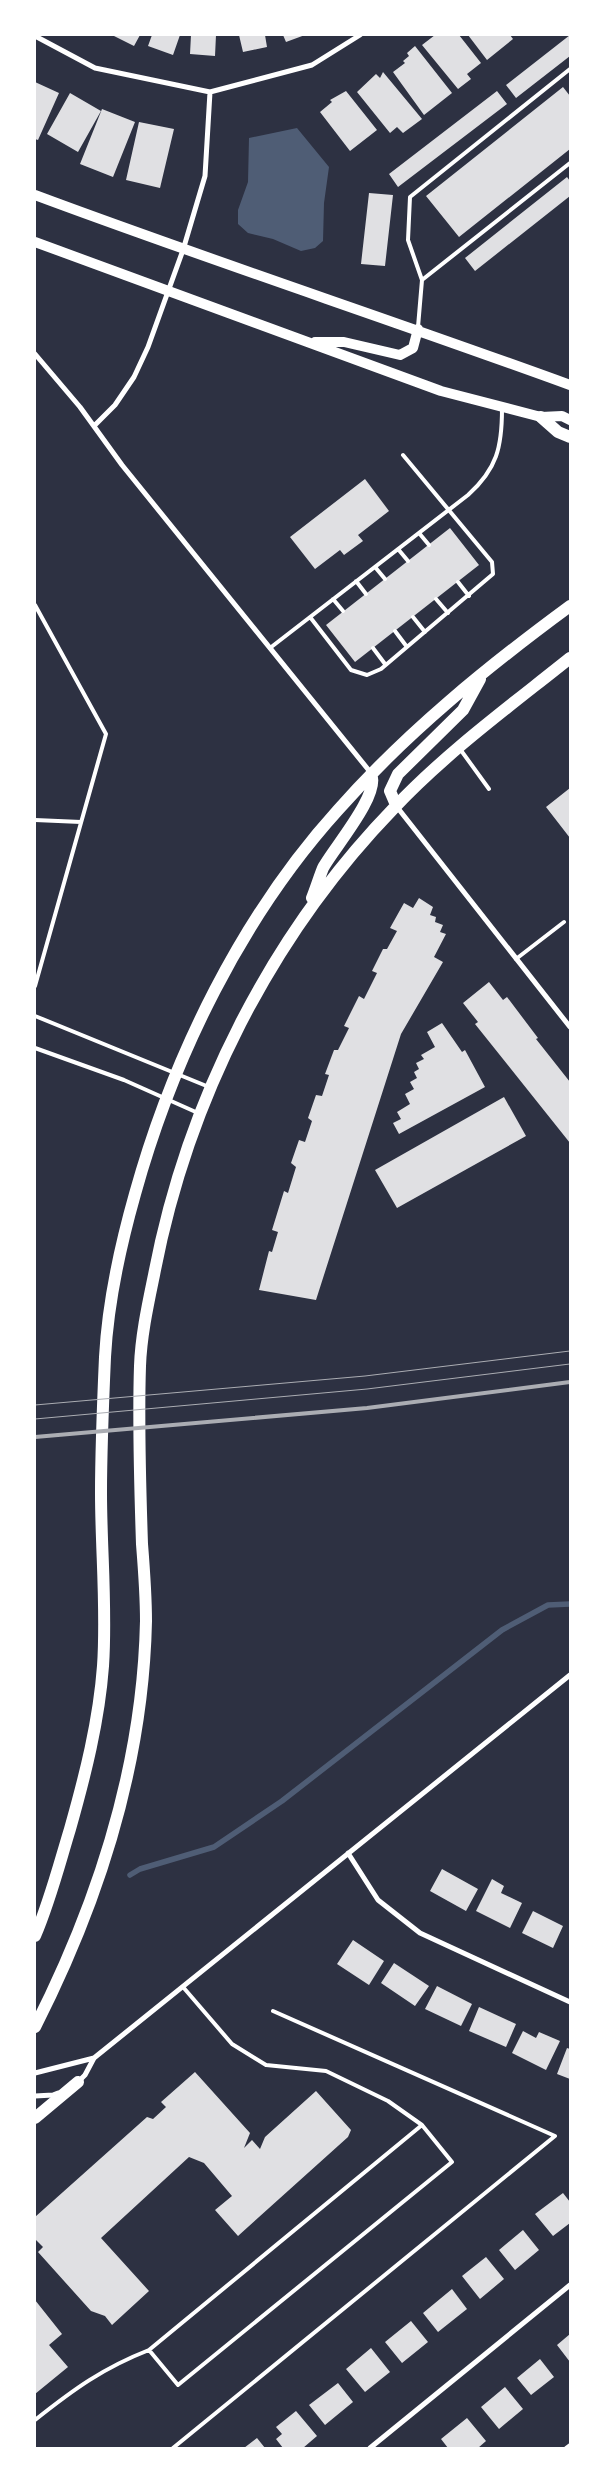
<svg xmlns="http://www.w3.org/2000/svg" width="605" height="2483" font-family="Poppins,sans-serif">
	<style>
		.water { fill: #4f5d75 }
		.lines { fill: none; stroke-linecap: round; stroke-linejoin: round }
		.stream { stroke: #4f5d75; stroke-width: 5.5 }
		.building { fill: #e0e0e3 }
		.service { stroke: #fff; stroke-width: 4 }
		.minor { stroke: #fff; stroke-width: 5 }
		.secondary { stroke: #fff; stroke-width: 10 }
		.primary { stroke: #fff; stroke-width: 12 }
		.tram { stroke: #abadb3; stroke-width: 1 }
		.rail { stroke: #abadb3; stroke-width: 4 }
	</style>
	<rect width="100%" height="100%" fill="#2d3142"/>
	<path class="water" d="M297,128L329,167L324,203L323,241L315,248L301,251L273,239L248,233L238,224V210L248,182L249,138Z"/>
	<g class="lines">
		<path class="stream" d="M130,1875L140,1869L214,1847L282,1801L502,1630L548,1605L570,1604"/>
	</g>
	<path class="building" d="M112,35H140L134,46Z
		M152,35H180L173,55L148,46Z
		M191,35H216L215,56L190,54Z
		M239,35H265L267,47L243,52Z
		M283,35H305L286,42Z
		M435,35H459L481,63L467,74L471,79L458,89L422,45Z
		M468,35H510L513,39L487,60Z
		M570,35V56L516,98L506,85Z
		M415,46L452,93L424,115L393,72L405,63L403,61L409,56L407,53Z
		M383,72L422,119L403,133L397,127L390,133L357,92L376,74L380,78Z
		M35,82L59,93L38,140L35,139Z
		M563,87L570,96V149L459,237L426,196Z
		M346,91L377,130L350,151L320,112L332,102L330,100Z
		M497,91L507,104L398,187L389,174Z
		M70,93L101,111L78,152L47,134Z
		M102,109L135,122L113,177L80,164Z
		M139,122L174,129L160,188L126,180Z
		M567,177L570,181V196L475,271L465,258Z
		M369,193L393,195L385,266L361,264Z
		M365,479L389,511L358,535L363,541L344,555L340,550L315,569L290,537Z
		M450,528L479,565L355,662L326,625Z
		M570,788V838L546,807Z
		M419,898L433,907L430,915L436,917L435,922L443,925L440,932L446,934L434,957L443,962L401,1034L316,1300L259,1290L269,1251L272,1252L278,1232L272,1230L284,1191L288,1193L296,1167L291,1163L299,1140L305,1142L312,1121L308,1118L316,1095L322,1096L329,1075L325,1074L334,1050H338L349,1028L344,1026L359,996L364,999L377,973L372,971L383,949H387L397,931L390,928L404,903L413,908Z
		M489,982L503,1000L507,997L538,1038L536,1039L570,1082V1143L475,1024L478,1022L463,1003Z
		M442,1023L462,1052L465,1050L485,1087L399,1134L393,1123L401,1119L397,1112L410,1104L405,1094L414,1089L410,1082L417,1078L414,1072L419,1069L416,1063L424,1059L421,1055L435,1047L427,1032Z
		M504,1097L526,1136L397,1208L375,1170Z
		M442,1869L478,1889L466,1911L430,1891Z
		M492,1879L504,1886L501,1893L522,1903L510,1928L476,1911Z
		M533,1911L563,1926L553,1948L522,1933Z
		M353,1940L384,1961L369,1985L337,1964Z
		M394,1963L429,1986L415,2006L381,1983Z
		M437,1986L472,2004L461,2026L425,2009Z
		M479,2007L516,2024L506,2047L469,2031Z
		M523,2031L536,2038L539,2032L560,2041L546,2070L512,2053Z
		M567,2048L570,2049V2079L557,2074Z
		M195,2072L250,2133L244,2148L252,2140L260,2149L265,2137L316,2091L351,2130L348,2137L238,2236L215,2210L232,2196L204,2163L189,2157L101,2238L149,2291L112,2325L105,2316L91,2311L38,2252L43,2247L35,2239V2217L147,2117L153,2119L166,2107L161,2102Z
		M563,2193L570,2202V2223L553,2236L535,2214Z
		M523,2230L539,2250L515,2270L499,2250Z
		M486,2257L504,2279L480,2299L462,2276Z
		M452,2289L467,2309L438,2332L423,2313Z
		M35,2300L62,2334L49,2345L68,2367L35,2394Z
		M411,2321L428,2342L402,2363L385,2342Z
		M570,2334V2362L557,2345Z
		M371,2348L390,2372L365,2392L346,2369Z
		M540,2359L554,2377L531,2395L517,2378Z
		M338,2383L353,2402L325,2425L309,2405Z
		M505,2387L523,2409L499,2429L481,2407Z
		M296,2411L317,2436L303,2448H283L276,2439L282,2434L276,2427Z
		M467,2418L486,2441L478,2448H448L441,2439Z
		M257,2438L265,2448H244Z"/>
	<g class="lines">
		<path class="service" d="M422,280L570,163
			M418,327L422,280L408,240L410,197L570,69
			M419,533L429,545
			M398,549L408,561
			M375,567L385,579
			M356,581L366,594
			M458,582L469,596
			M333,599L343,611
			M436,599L448,613
			M35,605L106,734L35,986
			M310,617L351,670L367,675L381,669L493,574L492,562L403,455
			M413,617L425,632
			M395,631L407,647
			M270,648L468,495C497,469 502,447 502,409
			M373,648L385,664
			M460,749L489,789
			M35,820L81,822
			M516,959L564,922
			M35,1016L209,1087
			M35,1048L124,1080L198,1113
			M149,2350L422,2125
			M35,2420C74,2389 103,2368 149,2350L178,2385L452,2162L422,2125L388,2101L326,2071L266,2065L232,2044L183,1987
			M173,2448L555,2136L273,2011
			M566,2448L570,2445"/>
		<path class="minor" d="M35,36L95,68L210,92L312,65L360,35
			M35,354L80,407L122,465L371,773
			M95,425L115,405L134,377L148,347L183,250L205,176L210,92
			M397,807L570,1027
			M348,1853L378,1900L420,1933L570,2002
			M35,2073L94,2058
			M78,2082L85,2075L94,2058L570,1675
			M35,2096L53,2095L58,2093
			M370,2448L570,2285"/>
		<path class="secondary" d="M35,195C212,261 392,320 570,385
			M35,242L441,391L541,417L562,416L570,420
			M315,342H344L400,355L413,348L418,329"/>
		<path class="primary" d="M541,417L558,432L570,437
			M396,805L390,791L398,774L463,710L480,679
			M312,898C316,888 319,878 323,868C333,849 381,794 371,774
			M35,1936C50,1901 59,1865 70,1829C85,1776 99,1721 103,1666C107,1609 101,1550 101,1493C101,1448 103,1402 105,1357C108,1301 120,1247 135,1194C173,1057 242,916 338,810C406,733 487,667 570,606
			M35,2027C99,1901 143,1762 146,1621C146,1595 144,1569 142,1544C140,1485 138,1425 140,1366C141,1336 148,1304 154,1275C187,1101 271,935 394,808C447,752 510,706 570,658
			M35,2118L78,2082"/>
		<path class="tram" d="M35,1405L365,1376L570,1351
			M35,1419L367,1389L570,1364"/>
		<path class="rail" d="M35,1437L367,1408L570,1382"/>
	</g>
	<rect width="605" height="2483" fill="none" stroke="#ffffff" stroke-width="72"/>
</svg>
